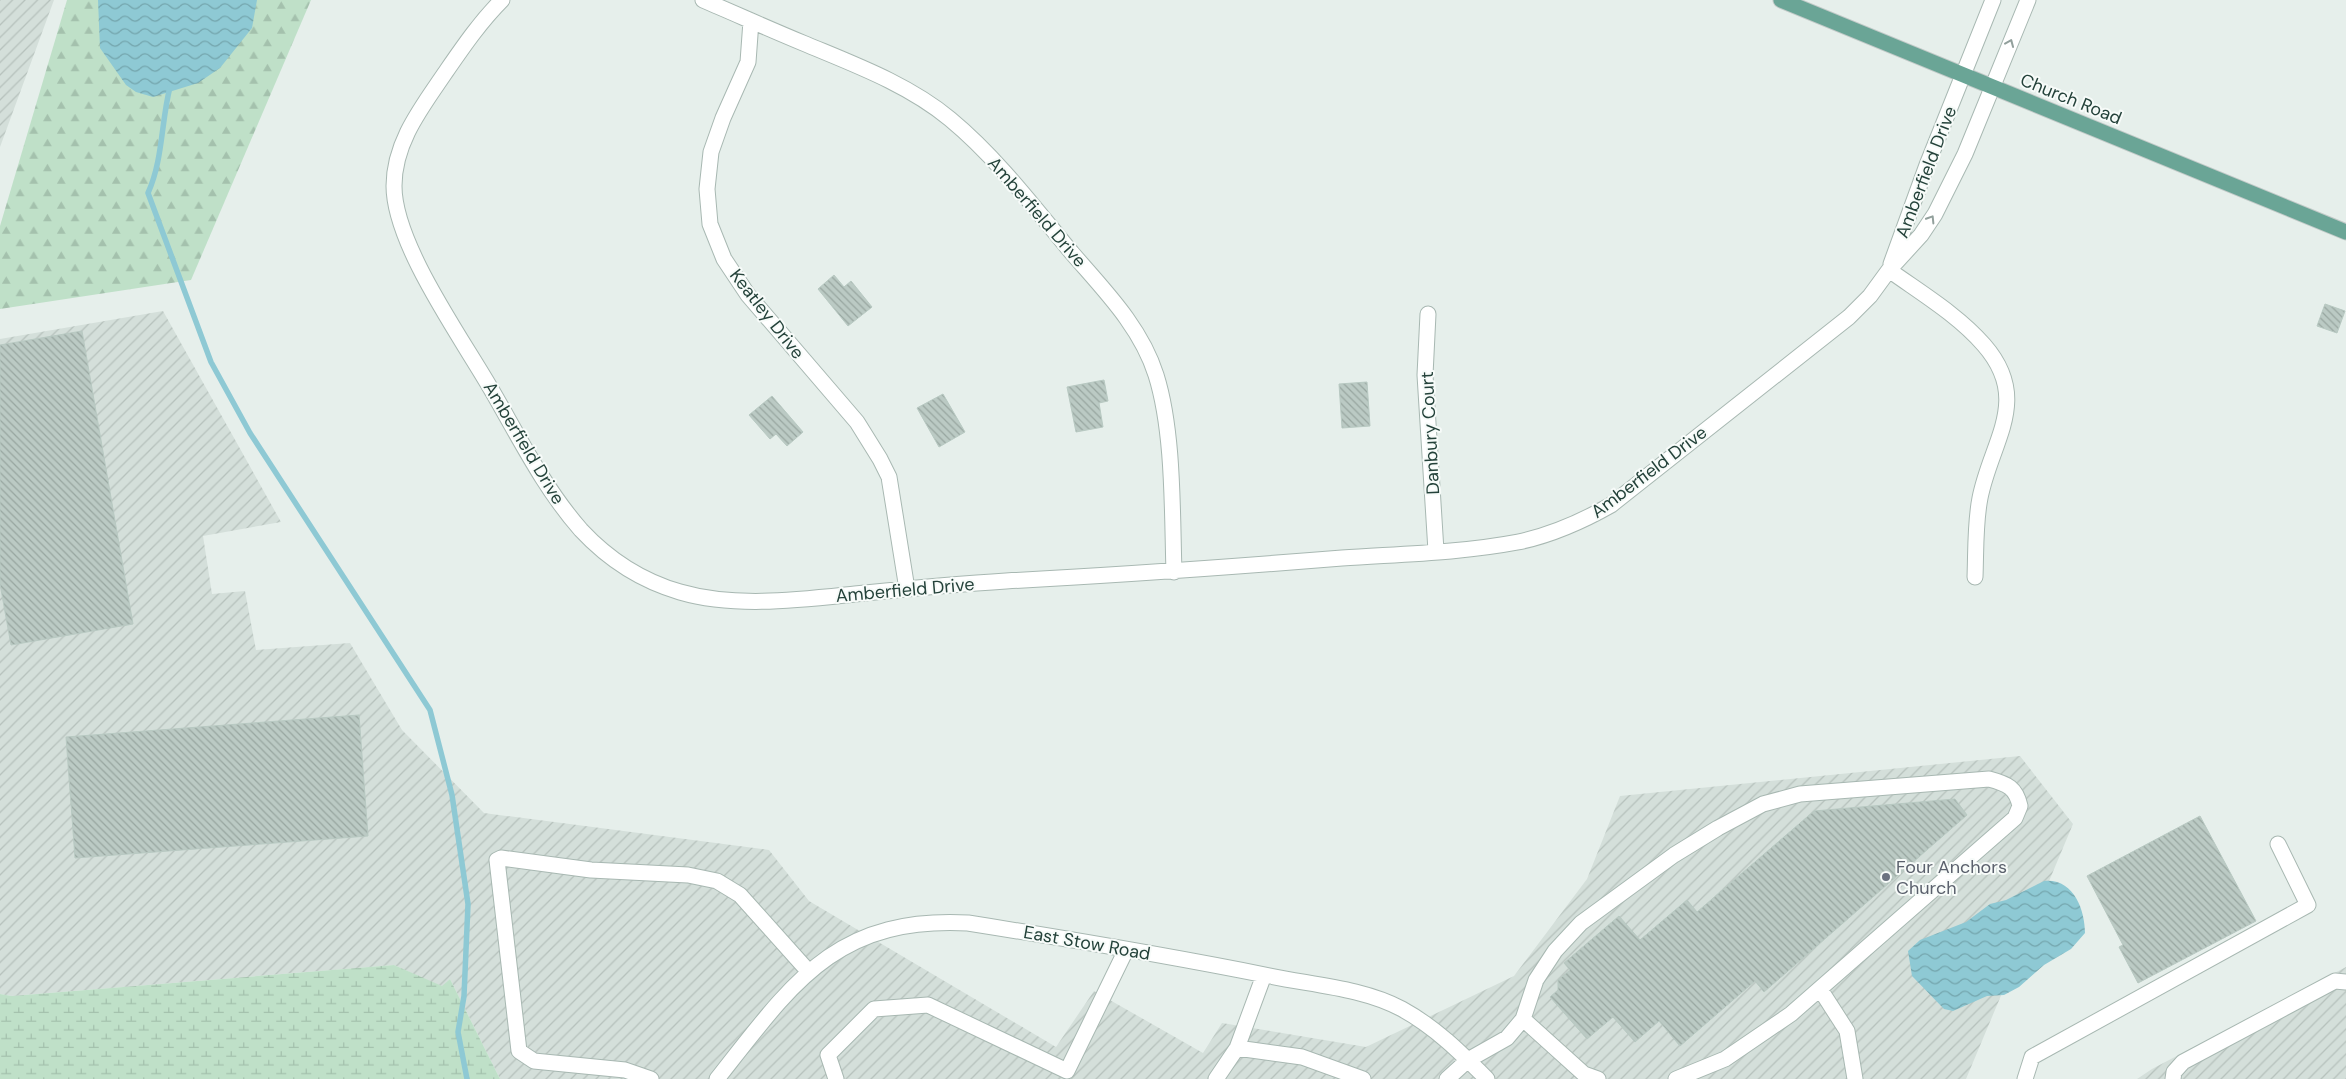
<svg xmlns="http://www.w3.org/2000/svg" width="2346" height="1079" font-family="'DM Sans',sans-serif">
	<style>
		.industrial { fill: url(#industrial-furrows) }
		.forest { fill: url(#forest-firs) }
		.wetland { fill: url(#wetland-marsh) }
		.water { fill: url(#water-waves) }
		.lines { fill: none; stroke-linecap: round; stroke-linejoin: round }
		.stream { stroke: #8ec9d4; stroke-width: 5.5 }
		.building { fill: url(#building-back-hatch); stroke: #b8c9c2 }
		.minor-casing { stroke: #a8b8b2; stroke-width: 17 }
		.major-casing { stroke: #c2cac8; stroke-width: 17 }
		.minor { stroke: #fff; stroke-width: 15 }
		.major { stroke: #6aa596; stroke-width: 15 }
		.oneway { stroke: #92a09c }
		.worship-dot { fill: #6b7280; stroke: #f7fbf9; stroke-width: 2 }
		.labels { text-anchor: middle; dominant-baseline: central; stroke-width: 4; stroke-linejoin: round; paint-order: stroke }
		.street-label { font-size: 18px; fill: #24423a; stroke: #f7fbf9 }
		.worship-label { font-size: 18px; fill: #5b616d; stroke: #f7fbf9; text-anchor: start }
	</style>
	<defs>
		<pattern id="industrial-furrows" width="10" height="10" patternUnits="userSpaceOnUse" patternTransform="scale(1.25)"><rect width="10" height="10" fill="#d4dfda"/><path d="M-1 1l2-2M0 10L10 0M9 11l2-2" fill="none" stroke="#b6c1bc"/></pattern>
		<pattern id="forest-firs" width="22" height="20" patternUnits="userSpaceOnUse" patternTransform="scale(1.25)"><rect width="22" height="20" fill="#bfe0c8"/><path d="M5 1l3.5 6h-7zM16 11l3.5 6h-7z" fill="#a4c1ad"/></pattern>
		<pattern id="wetland-marsh" width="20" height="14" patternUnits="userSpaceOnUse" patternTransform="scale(1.25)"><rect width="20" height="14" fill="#bfe0c8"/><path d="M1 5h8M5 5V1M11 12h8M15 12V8" fill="none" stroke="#a4c1ad"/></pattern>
		<pattern id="water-waves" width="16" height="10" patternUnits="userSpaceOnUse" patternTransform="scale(1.25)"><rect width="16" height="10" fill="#8ec9d4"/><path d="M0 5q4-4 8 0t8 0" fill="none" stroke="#74a5ad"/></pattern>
		<pattern id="building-back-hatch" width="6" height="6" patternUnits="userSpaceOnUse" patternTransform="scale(1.25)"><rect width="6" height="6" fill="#bbcac4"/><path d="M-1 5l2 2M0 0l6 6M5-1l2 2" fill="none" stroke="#98a6a0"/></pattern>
	</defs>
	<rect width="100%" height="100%" fill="#e6efeb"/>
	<path class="industrial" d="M0,0H54L0,147Z
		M163,311L281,522L203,536L212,594L245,591L256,650L350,643L402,730L484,813L769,850L809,901L1056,1047L1094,991L1203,1053L1222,1023L1366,1047L1514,976L1587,879L1620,796L2020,756L2073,824L1966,1079H500L450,979L442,987L394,965L12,996L0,994V339Z
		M2346,967V1079H2137L2152,1069Z"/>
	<path class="forest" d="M67,0H311L191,280L0,309V226Z"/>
	<path class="wetland" d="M394,965L442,986L450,979L500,1079H0V994L12,996Z"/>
	<path class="water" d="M98,0H257L252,28L220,68L198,83L153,97L136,92L126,85L100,48Z
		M2044,881C2073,878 2085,909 2085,933L2071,949L2044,965L2019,987L2004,995L1987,996L1953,1011L1944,1009L1912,976L1908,951L1920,940L1966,922L1990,904L2006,900Z"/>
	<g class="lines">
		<path class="stream" d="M170,87C161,122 163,160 148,193L211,362L250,433L430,710L452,795L468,904L464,996L458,1032L467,1079"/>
	</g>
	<path class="building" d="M834,275L844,287L851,281L872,307L848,326L818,289Z
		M2325,304L2345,311L2337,333L2317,326Z
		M82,331L133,624L11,645L0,584V345Z
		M1104,380L1108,401L1099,403L1103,427L1076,432L1067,387Z
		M1367,382L1370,426L1342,428L1339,384Z
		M943,394L965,432L939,447L917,408Z
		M772,396L803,432L787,446L776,434L770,439L749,415Z
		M359,715L368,836L75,858L66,737Z
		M1955,799L1967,815L1764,992L1755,981L1680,1046L1659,1021L1635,1042L1613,1017L1587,1039L1550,997L1558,990V980L1570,970L1564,963L1619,916L1640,940L1687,900L1697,912L1814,811Z
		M2200,816L2256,921L2138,983L2119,947L2123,945L2087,876Z"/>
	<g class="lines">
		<g class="minor-casing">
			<path id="minor" d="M502,0C480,22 463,47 445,73C422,107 394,142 394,186C394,244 461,337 491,389C519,437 544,488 581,530C608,559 642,581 680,592C735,608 798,600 855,594C905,589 956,584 1006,581C1118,575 1230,567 1342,558C1400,554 1460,553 1518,542C1552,535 1581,522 1611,505L1849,317L1870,296L1889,270L1921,235L1935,214L1965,154L2028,0
				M703,0C736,14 769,29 803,43C853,64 908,84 950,119C996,157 1034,207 1072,253C1104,290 1141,327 1156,375C1174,432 1172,513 1174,572
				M751,21L748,62L723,118L711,152L707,189L710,224L724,259L748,295L857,422L880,459L889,477L907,589
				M1891,264L1927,165L1993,0
				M1889,270C1921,293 1958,315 1984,345C2032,400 1991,441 1980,498C1975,523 1976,551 1975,577
				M1428,314L1425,375L1436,551
				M1264,975L1237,1048L1302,1057L1363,1079
				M1820,989L1847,1031L1855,1079
				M1523,1019L1584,1074L1598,1079
				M651,1079L625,1070L534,1061L519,1051L497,860L501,858L591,870L688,875L717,881L740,895L809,972
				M717,1079C792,984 835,916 968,923C1069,939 1170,956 1270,976C1313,985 1363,988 1402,1009C1435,1027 1461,1053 1487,1079
				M836,1079L828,1055L874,1009L928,1005L1067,1071L1126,950
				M1216,1079L1237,1048
				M1447,1079L1468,1060L1507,1038L1523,1019L1536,980L1555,951L1581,923L1674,855L1718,828L1763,804L1800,794L1989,779C2008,784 2016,788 2020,806L2015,818L1791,1014L1725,1059L1676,1079
				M2025,1079L2032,1057L2308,905L2278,844
				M2173,1079L2174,1072L2183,1062L2335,981L2346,982"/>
		</g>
		<g class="major-casing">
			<path id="major" d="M1781,0L2346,232"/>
		</g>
		<use href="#minor" class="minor"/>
		<use href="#major" class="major"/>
	</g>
	<defs><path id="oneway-chevron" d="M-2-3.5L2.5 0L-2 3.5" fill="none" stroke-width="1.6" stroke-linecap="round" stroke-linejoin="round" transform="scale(1.25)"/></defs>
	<g class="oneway">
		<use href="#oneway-chevron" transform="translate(2010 43) rotate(-67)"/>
		<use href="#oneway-chevron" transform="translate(1931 219) rotate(-58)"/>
	</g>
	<circle class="worship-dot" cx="1886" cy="877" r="5"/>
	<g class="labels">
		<g class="street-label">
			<text transform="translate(2071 99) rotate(22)">Church Road</text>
			<text transform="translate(1926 172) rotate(-69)">Amberfield Drive</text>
			<text transform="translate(1037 212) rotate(49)">Amberfield Drive</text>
			<text transform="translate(767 314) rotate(52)">Keatley Drive</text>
			<text transform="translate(1430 433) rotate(-93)">Danbury Court</text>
			<text transform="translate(524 443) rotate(59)">Amberfield Drive</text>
			<text transform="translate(1649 472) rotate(-37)">Amberfield Drive</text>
			<text transform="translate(905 590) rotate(-5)">Amberfield Drive</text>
			<text transform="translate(1087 943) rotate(10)">East Stow Road</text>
		</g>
		<g class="worship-label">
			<text x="1896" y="867">Four Anchors<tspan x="1896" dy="21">Church</tspan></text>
		</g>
	</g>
</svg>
